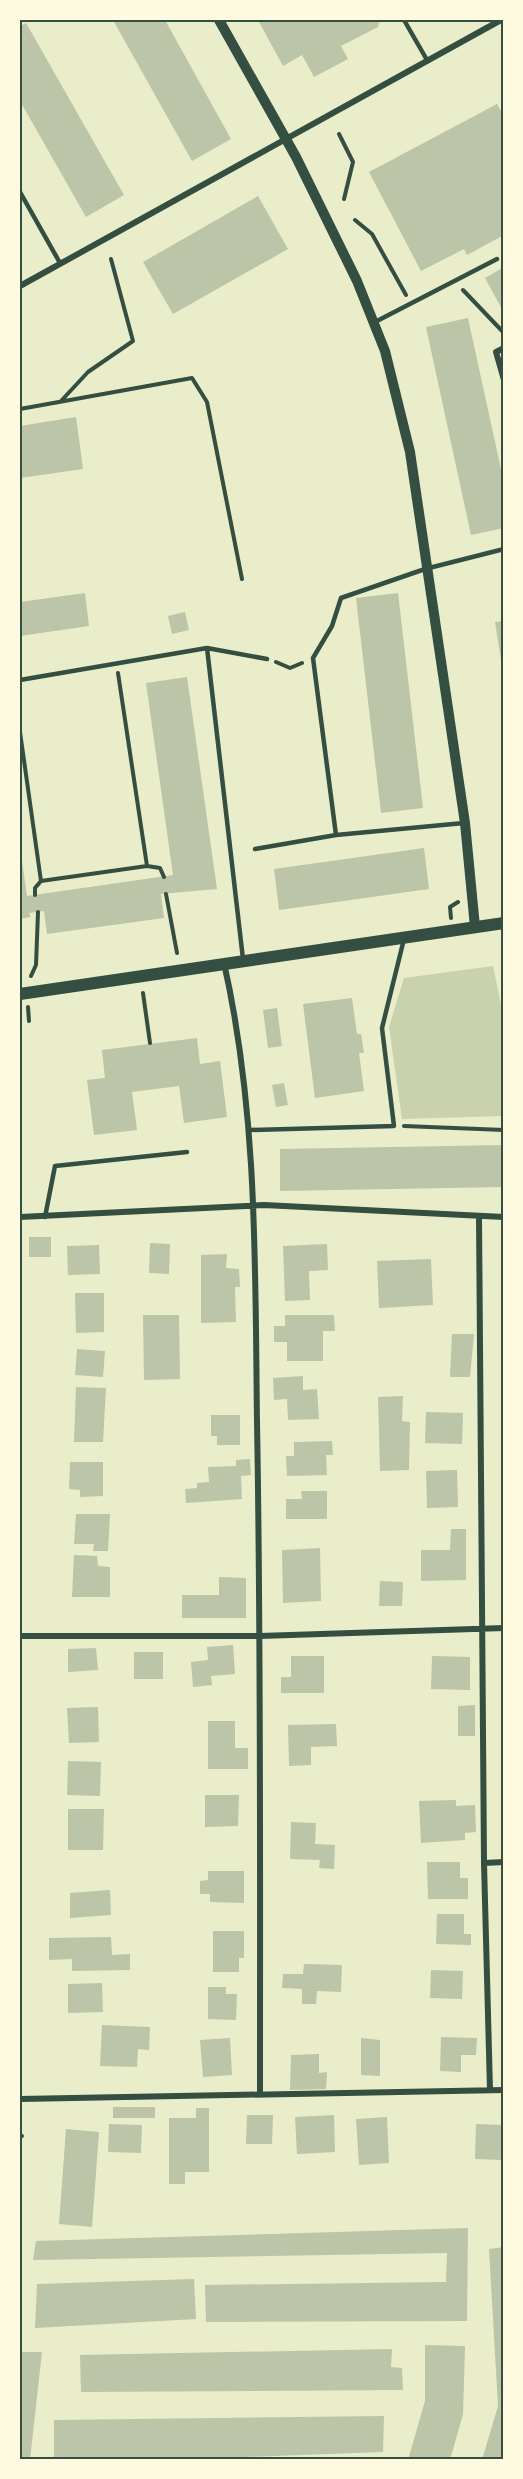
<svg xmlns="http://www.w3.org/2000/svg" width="523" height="2479" font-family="Lora,serif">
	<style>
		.green { fill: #cad2ad }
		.building { fill: #bcc5a7 }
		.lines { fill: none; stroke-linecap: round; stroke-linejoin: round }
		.path { stroke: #344e41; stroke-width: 4 }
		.service { stroke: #344e41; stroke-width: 4.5 }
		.minor { stroke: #344e41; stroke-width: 6 }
		.tertiary { stroke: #344e41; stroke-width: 10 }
		.secondary { stroke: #344e41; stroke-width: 12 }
		.neatline { fill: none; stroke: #344e41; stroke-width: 2 }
	</style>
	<rect width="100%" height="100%" fill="#e9edc9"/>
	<path class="green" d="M493,966L503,1014V1116L402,1119L389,1027L404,978Z"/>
	<path class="building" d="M113,20H165L231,139L192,161Z
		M258,20H302L303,22L308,20H380L378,27L341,46L348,59L314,77L302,55L283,66Z
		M26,23L124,195L86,217L20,101V26Z
		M497,104L504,116V235L467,255L464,249L421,271L369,172Z
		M258,196L288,249L173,314L143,262Z
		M504,267V313L485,278Z
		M468,318L504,483V528L471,535L426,327Z
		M76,417L83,469L20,478V426Z
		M85,593L89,626L20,636V602Z
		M398,593L423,808L381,813L356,598Z
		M185,612L189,630L172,634L168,616Z
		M504,621V666H502L495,622Z
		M187,677L217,889L161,894L164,918L47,934L44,911L29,913L31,917L20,919V847L27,896L173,875L146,683Z
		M424,848L429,889L279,910L274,869Z
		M352,998L357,1034H361L364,1053H359L364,1091L315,1098L303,1004Z
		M277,1008L282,1046L268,1048L263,1010Z
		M197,1038L200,1064L220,1061L227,1117L184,1123L179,1086L132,1092L137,1130L94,1135L87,1080L105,1078L102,1050Z
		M284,1083L288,1105L276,1107L272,1085Z
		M504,1145V1187L280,1191V1149Z
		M29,1237H51V1257H29Z
		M150,1243L170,1244L169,1274L149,1273Z
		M327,1244L328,1270L309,1271L310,1300L285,1301L283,1246Z
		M99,1245L100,1274L68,1275L67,1246Z
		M227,1254L226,1268L239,1269L240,1287H235L236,1322L201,1323V1255Z
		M431,1259L433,1305L379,1308L377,1261Z
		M75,1293H104V1332L76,1333Z
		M143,1315H179L180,1379L144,1380Z
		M285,1315H334L335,1331H323V1361H287V1342H274V1326H285Z
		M452,1334H474L470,1377H450Z
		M77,1349L105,1351L103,1377L75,1375Z
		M303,1376V1390L317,1389L319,1419L288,1420L287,1399L274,1400L273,1378Z
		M76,1387L106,1388L103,1442H74Z
		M403,1396L402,1421L410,1422L409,1470L380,1471L378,1397Z
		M426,1412L463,1413L462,1444L425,1443Z
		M211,1415H240V1445H217V1436H211Z
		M332,1441L333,1455H326L327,1475L287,1476L286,1456H294V1442Z
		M250,1459L251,1475L241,1476L242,1499L186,1503L185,1489L197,1488V1483L209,1482L208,1467L236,1466V1460Z
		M70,1462H103V1496L80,1497V1490L69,1489Z
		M457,1470L458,1507L427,1508L426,1471Z
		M301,1491H327V1519H286V1499H302Z
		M76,1514H110L108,1551H93L94,1544H74Z
		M451,1529H466V1580L421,1581V1550H450Z
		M320,1548L321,1601L283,1603L282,1550Z
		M74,1555L97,1556L98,1566L110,1567V1597H72Z
		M219,1577L246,1578V1618H182V1595H219Z
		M380,1581L403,1582L402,1606H379Z
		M233,1645L235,1674L211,1676L212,1685L193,1687L191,1662L208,1660L207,1647Z
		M96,1648L98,1670L68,1672V1649Z
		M134,1652H163V1679H134Z
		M291,1656H324V1693H281V1677H291Z
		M432,1656L470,1657V1690L431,1689Z
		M475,1705V1736H458V1706Z
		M98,1707L99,1742L69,1743L67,1708Z
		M208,1721H235V1748H248V1769H208Z
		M336,1724L337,1746L311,1747V1765L289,1766L288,1725Z
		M68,1761L101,1762L100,1796L67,1795Z
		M205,1795H239L238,1826L205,1827Z
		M456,1800V1806L475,1805L476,1832L465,1833V1840L421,1843L419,1801Z
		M68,1809H104L103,1850H68Z
		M291,1822L316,1823L315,1844L335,1845L334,1869L319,1868L320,1860L290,1859Z
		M427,1862H460V1878H468V1899H428Z
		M208,1871H244V1903L210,1902V1894H200V1881L208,1880Z
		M110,1890L111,1915L70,1918V1893Z
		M437,1914H464V1934H471V1945L436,1944Z
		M213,1931H244V1958H239V1972H213Z
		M111,1937L112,1955L130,1954V1970L72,1971V1959L49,1960V1938Z
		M304,1964L342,1965L341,1992L317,1991L316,2004H302V1989L282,1988L283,1974H303Z
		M431,1970L463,1971L462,1999L430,1998Z
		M102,1983L103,2012L68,2013V1984Z
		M208,1987H226V1994H237L236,2020L208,2019Z
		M102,2025L150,2027L149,2050L138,2049L137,2067L100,2066Z
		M441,2037L477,2038L476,2055H461V2072L440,2071Z
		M230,2038L232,2075L203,2077L200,2040Z
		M361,2038L380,2040V2076L361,2075Z
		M319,2054V2073L327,2072L326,2089L290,2090L291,2055Z
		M113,2107H155V2118H113Z
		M196,2108H209V2172H185V2184H169V2118H196Z
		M247,2115H273L272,2144H246Z
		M334,2115L335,2152L297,2154L295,2117Z
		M387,2117L389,2163L359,2165L356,2119Z
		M109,2124L142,2125L141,2153L108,2152Z
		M476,2124L503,2125L502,2160L475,2159Z
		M66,2129L99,2132L92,2227L59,2224Z
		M468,2228L467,2321L206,2322L205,2285L446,2282L447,2253L33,2260L36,2241Z
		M504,2247V2454L502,2460H482L498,2406L489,2249Z
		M194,2279L196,2319L35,2328L37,2284Z
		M425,2345L465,2346L463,2414L450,2460H408L425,2401Z
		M392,2349L391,2367L402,2368L403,2390L81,2392L80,2355Z
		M20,2352H42L30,2460H20Z
		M384,2416L383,2452L162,2460H54V2420Z"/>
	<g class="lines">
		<path class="path" d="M339,134L353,162L344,199
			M355,220L372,234L406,295
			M463,290L504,333
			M61,401L88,372L133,341L111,259
			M20,409L192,378L207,402L242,579
			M276,662L290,668L302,663
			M118,673L147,866
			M20,732L41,881
			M166,894L177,953
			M35,895V888L41,881L147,866L160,868L164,877
			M451,918L450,907L458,902
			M31,976L36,965L38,912
			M143,993L150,1043
			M28,1007L29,1021
			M404,1126L504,1130
			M20,2136H22"/>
		<path class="service" d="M404,20L427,60
			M20,192L60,263
			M375,322L497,259
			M207,648L243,959
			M20,680L207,648L267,659
			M336,835L313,658L332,626L341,598L425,569L504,549
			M255,849L336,835L464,823
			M250,1130L394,1126L382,1028L404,939
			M45,1217L55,1166L187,1152"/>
		<path class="minor" d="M20,286L501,20
			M504,348L496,352L504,380
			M224,963C258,1114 255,1269 257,1422C261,1646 260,1870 260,2094
			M479,1216L484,1863L490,2090
			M20,1217L264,1205L504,1217
			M20,1636H260L504,1628
			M484,1863L504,1862
			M20,2099L504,2090"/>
		<path class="tertiary" d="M219,20L296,157L357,281L385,351L410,452L465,823L475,927"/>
		<path class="secondary" d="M20,994L504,923"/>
	</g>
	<rect width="523" height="2479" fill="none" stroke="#fefae0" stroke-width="42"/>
	<rect x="21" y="21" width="481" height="2437" class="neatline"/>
</svg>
